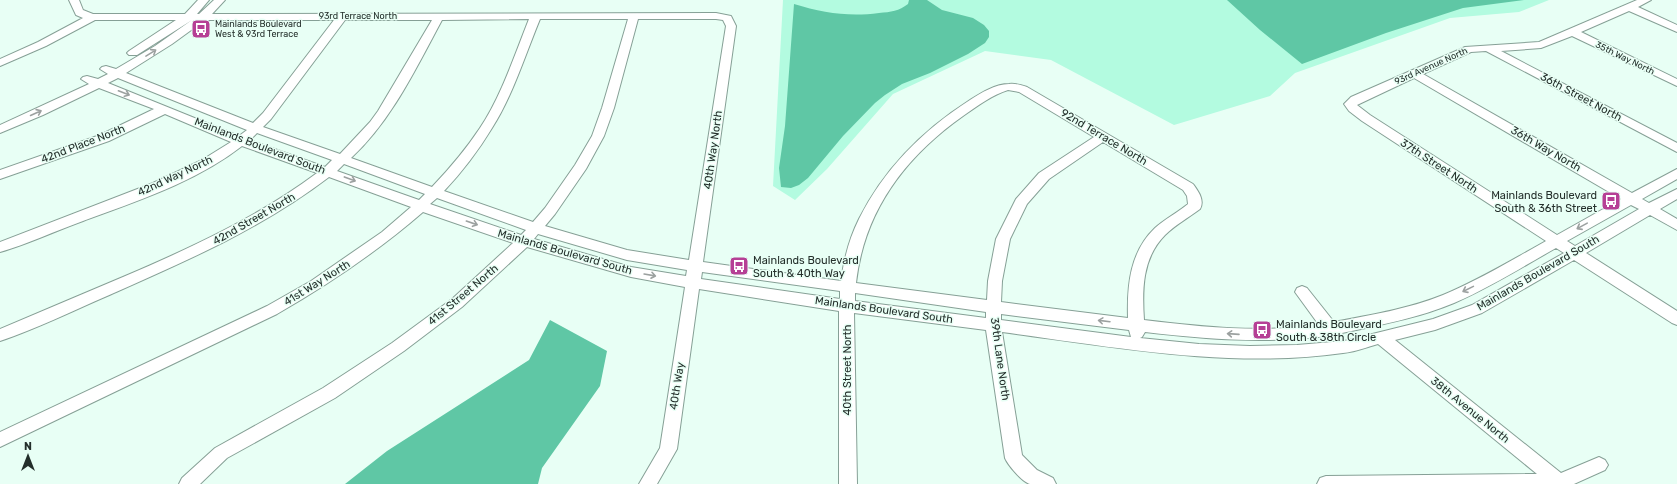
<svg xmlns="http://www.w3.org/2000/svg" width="1677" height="484" font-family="Rubik,sans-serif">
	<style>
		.green { fill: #b3fbe0 }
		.water { fill: #5fc7a5 }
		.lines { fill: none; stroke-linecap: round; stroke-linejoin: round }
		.minor-casing { stroke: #86a096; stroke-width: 2 }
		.minor { fill: #fff; fill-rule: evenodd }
		.oneway { stroke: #9ca1a0 }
		.labels { text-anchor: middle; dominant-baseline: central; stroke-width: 3; stroke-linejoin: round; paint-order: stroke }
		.far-street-label { font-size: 9px; fill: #242f2b; stroke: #e8fff5 }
		.far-poi-label { font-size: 9px; fill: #242f2b; stroke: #e8fff5; text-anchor: start }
		.street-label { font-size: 11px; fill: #242f2b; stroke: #e8fff5 }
		.poi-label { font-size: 11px; fill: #242f2b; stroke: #e8fff5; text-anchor: start }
	</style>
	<rect width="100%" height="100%" fill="#e8fff5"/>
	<path class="green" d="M783,0H1549L1519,12L1450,18L1295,73L1270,96L1174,125L1051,60L985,51L893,94L827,169L795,200L773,186Z"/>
	<path class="water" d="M909,0H927L942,10L973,18L984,25L989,31V37L985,43L968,54L930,73L902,84L885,95L875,103L843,136L808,178L799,185L791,188L781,187L779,168L785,126L794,4C823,13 849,17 879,13C891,12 899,11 908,4Z
		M1227,0H1524L1463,8L1386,33L1302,64L1260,30Z
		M550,320L607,351L600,386L542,468L538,484H345L387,451L529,360Z"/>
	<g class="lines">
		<g class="minor-casing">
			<path id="minor" d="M69,0H79L83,10L93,14H185L198,0H209L197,14H199L214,0H225L212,14L716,13L731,16L736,26L703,262L841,281C844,259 849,239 859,219C884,169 923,130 970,100C981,93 995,84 1009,84C1015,83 1021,85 1027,87L1193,184C1198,191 1205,200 1200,209C1188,218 1175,225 1165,235C1142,258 1142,290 1144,320C1202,327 1260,333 1319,325L1295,292L1297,288L1302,286L1307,288L1334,322C1371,315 1408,309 1443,295C1479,280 1512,260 1546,241L1362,121L1349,111L1344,104L1351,97L1465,47L1539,42L1637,0H1651L1638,7L1677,25V32L1629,11L1581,32L1677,79V86L1572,36L1541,48L1501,51L1677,143V152L1486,51L1471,52L1423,74L1632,193L1677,169V179L1642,199L1649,203L1677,189V199L1660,209L1677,219V230L1650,215L1586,253L1677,311V325L1672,323L1574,260L1482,313L1435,330L1395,340L1561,473L1599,457L1605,460L1608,465L1605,470L1574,484H1317L1320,478L1326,476L1537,474L1378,344C1367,347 1355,352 1343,353C1230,369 1114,347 1002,332L1022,455L1037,470L1053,478L1056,484C1048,484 1037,484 1030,484C1022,482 1008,465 1005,458L986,330L854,313L857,484H839V311L699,289L677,449L657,484H639L660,448L685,287L631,277L527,247L462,307L404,351L335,398L227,458L200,484H179L182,478L215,448L323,388L392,343L452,299L513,243L423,212C378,251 329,284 277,314L0,447V432L267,306L311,281L382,232L411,207L329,177C261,229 184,262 107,296C72,311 36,329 0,341V329C41,312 82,294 123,277C191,248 258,217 317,173L242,146C196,182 137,201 83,221C55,231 28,244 0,252V242L153,183L202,160L231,142L165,114L109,141L0,179V170L100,135L154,109L99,88L43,115L0,133V125L89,84L81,79L83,77L87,76L98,79L108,74L100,69L102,67L106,66L116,69L155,46L192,20L137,55H129L127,53L129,51L176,20H95L46,46L0,66V59L38,42L83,18L76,15ZM529,19C515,54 501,97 480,128C466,149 450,168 432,187L351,158C392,120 416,68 442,20ZM540,19H628L602,108L592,136L575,165L545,208L533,222L444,191C462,172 478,151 492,128C513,95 525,55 540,19ZM638,19H716L723,20L726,26L689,260L627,250L545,226L555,214L586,169L604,136L614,108ZM205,20H334L263,113L253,123L126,73L172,44ZM345,20H432L378,111L370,122L340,154L263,127L271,119ZM118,78L247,130L239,136L108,83ZM1414,78L1621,199L1557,235L1370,115L1357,105ZM1008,90L1019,92L1094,137L1039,173L1016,199L996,239L988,281L987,300L856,283C864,211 905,157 963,116C977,106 992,95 1008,90ZM257,133L332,160L325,167L250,140ZM1103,142L1183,190L1187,196L1188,204C1177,213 1165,219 1155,228C1130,252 1127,285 1128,318L1001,302L1002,281L1010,239L1027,204L1049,179ZM344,164L425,194L419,200L337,171ZM437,198L526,230L521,235L430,204ZM1631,205L1639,209L1575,246L1567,241ZM538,234L627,260L687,270L686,276L631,267L534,239ZM1556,248L1564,253L1472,305L1433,319L1344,341L1297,345L1250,346L1199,344L1140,338L1142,337L1145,332C1206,339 1265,344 1327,336C1331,341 1334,341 1340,339L1343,335L1342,333C1380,325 1418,318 1454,303C1489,288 1522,267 1556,248ZM702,272L840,291V299L701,279ZM855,293L986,312V318L855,301ZM1001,314L1129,330L1131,337L1001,320Z"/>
		</g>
		<use href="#minor" class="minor"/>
	</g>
	<defs><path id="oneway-shaft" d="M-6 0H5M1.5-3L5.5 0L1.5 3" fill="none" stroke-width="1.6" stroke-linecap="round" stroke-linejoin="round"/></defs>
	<g class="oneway">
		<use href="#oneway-shaft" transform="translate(151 53) rotate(-32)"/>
		<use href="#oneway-shaft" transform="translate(124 93) rotate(21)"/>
		<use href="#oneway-shaft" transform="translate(36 113) rotate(-24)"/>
		<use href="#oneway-shaft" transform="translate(350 179) rotate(20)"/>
		<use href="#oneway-shaft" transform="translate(472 223) rotate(19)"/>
		<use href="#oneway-shaft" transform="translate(1582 226) rotate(151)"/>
		<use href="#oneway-shaft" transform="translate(650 275) rotate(10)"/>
		<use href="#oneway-shaft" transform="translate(1468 289) rotate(154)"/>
		<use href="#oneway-shaft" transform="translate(1104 321) rotate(-173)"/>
		<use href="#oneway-shaft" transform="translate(1233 334) rotate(-176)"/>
	</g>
	<defs>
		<g id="bus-square" transform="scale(1)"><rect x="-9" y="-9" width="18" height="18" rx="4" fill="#b63f95" stroke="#e8fff5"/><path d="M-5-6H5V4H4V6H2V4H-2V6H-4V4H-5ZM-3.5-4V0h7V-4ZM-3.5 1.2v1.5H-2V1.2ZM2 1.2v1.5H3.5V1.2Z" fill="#fff"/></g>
	</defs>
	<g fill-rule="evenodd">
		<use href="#bus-square" x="201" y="29"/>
		<use href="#bus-square" x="1611" y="201"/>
		<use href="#bus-square" x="739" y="266"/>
		<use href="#bus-square" x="1262" y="330"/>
	</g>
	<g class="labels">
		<g class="far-street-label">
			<text x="358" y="16">93rd Terrace North</text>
			<text transform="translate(1625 58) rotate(26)">35th Way North</text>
			<text transform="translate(1431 66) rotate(-24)">93rd Avenue North</text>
		</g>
		<g class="far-poi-label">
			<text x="215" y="24">Mainlands Boulevard<tspan x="215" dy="10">West &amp; 93rd Terrace</tspan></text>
		</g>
		<g class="street-label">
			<text transform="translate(1581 97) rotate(28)">36th Street North</text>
			<text transform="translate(1104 137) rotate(31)">92nd Terrace North</text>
			<text transform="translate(83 144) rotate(-21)">42nd Place North</text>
			<text transform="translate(260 146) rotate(21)">Mainlands Boulevard South</text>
			<text transform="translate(1546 149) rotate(30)">36th Way North</text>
			<text transform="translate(713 150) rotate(-82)">40th Way North</text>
			<text transform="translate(1439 166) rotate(33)">37th Street North</text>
			<text transform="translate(175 176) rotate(-25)">42nd Way North</text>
			<text transform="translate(254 219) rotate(-30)">42nd Street North</text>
			<text transform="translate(565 252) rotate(16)">Mainlands Boulevard South</text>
			<text transform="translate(1538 273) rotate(-30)">Mainlands Boulevard South</text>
			<text transform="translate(317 283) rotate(-32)">41st Way North</text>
			<text transform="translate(463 295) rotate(-40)">41st Street North</text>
			<text transform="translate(884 310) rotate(8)">Mainlands Boulevard South</text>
			<text transform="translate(1000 359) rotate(82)">39th Lane North</text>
			<text transform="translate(847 370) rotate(-90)">40th Street North</text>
			<text transform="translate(677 386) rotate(-81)">40th Way</text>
			<text transform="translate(1470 410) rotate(39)">38th Avenue North</text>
		</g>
		<g class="poi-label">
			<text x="1597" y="195" text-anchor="end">Mainlands Boulevard<tspan x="1597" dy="13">South &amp; 36th Street</tspan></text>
			<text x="753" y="260">Mainlands Boulevard<tspan x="753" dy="13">South &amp; 40th Way</tspan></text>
			<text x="1276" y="324">Mainlands Boulevard<tspan x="1276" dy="13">South &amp; 38th Circle</tspan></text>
		</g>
	</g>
	<g transform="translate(28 456)" stroke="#e8fff5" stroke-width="3" paint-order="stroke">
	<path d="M0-3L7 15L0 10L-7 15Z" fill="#242f2b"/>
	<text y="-6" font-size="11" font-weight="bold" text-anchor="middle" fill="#242f2b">N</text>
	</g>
</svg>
